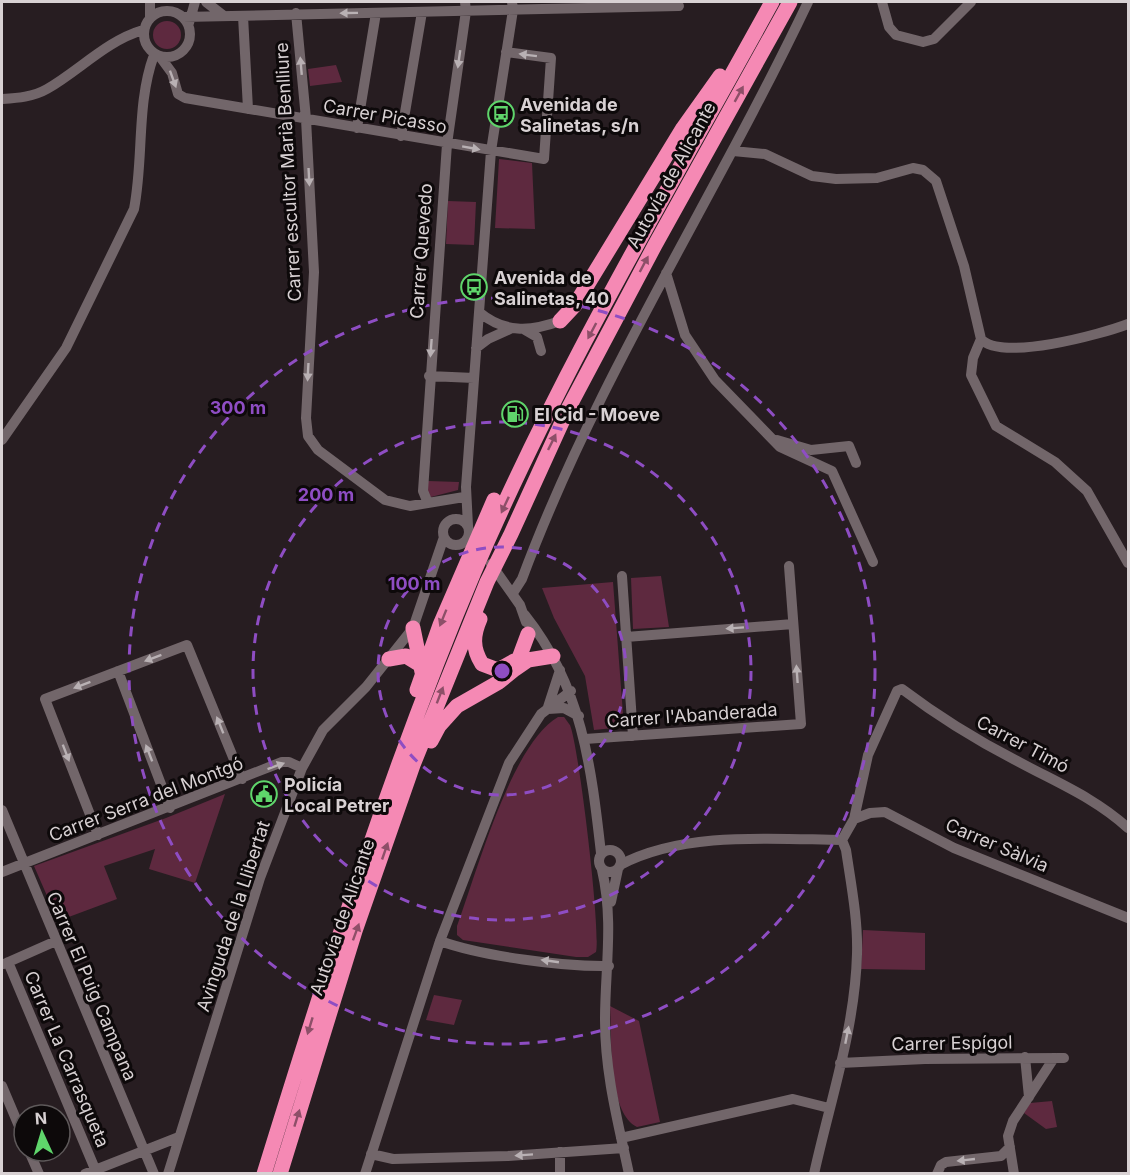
<svg xmlns="http://www.w3.org/2000/svg" width="1130" height="1175" font-family="Inter,sans-serif">
	<style>
		.green { fill: #5e293f }
		.lines { fill: none; stroke-linecap: round; stroke-linejoin: round }
		.minor { stroke: #72666a; stroke-width: 10 }
		.highway { stroke: #f589b4; stroke-width: 15 }
		.oneway { fill: #b9b1b4 }
		.oneway2 { fill: #8d4f68 }
		.ring { fill: none; stroke: #8e4dc3; stroke-width: 3; stroke-dasharray: 10 8 }
		.labels { text-anchor: middle; dominant-baseline: central; stroke-width: 6; stroke-linejoin: round; paint-order: stroke }
		.poi-label { font-size: 18px; font-weight: bold; fill: #d8d1d3; stroke: #0d090a; text-anchor: start }
		.street-label { font-size: 18px; fill: #d8d1d3; stroke: #0d090a }
		.centre { fill: #8e4dc3; stroke: #0d090a; stroke-width: 3 }
		.ring-label { font-size: 18px; text-anchor: middle; font-weight: bold; fill: #8e4dc3; stroke: #0d090a; stroke-width: 6; stroke-linejoin: round; paint-order: stroke }
	</style>
	<rect width="100%" height="100%" fill="#271d21"/>
	<path class="green" d="M153 35a14 14 0 1 1 28 0a14 14 0 1 1-28 0Z
		M336,65L342,82L310,86L308,69Z
		M499,159L532,163L535,229L495,228Z
		M448,201L476,202L474,245L446,244Z
		M428,481L459,482L458,490L431,497L427,494Z
		M661,576L669,627L633,629L631,578Z
		M613,582L624,727L594,730L585,676L554,618L542,588Z
		M558,717H564C565,718 569,724 570,725C579,747 601,931 596,952L588,957H576L463,940L457,935V926C476,875 511,744 558,717Z
		M225,794L195,883L149,869L155,849L104,866L117,899L58,921L34,866L166,818Z
		M863,930L925,933V970L861,969Z
		M434,995L462,1000L454,1025L426,1020Z
		M610,1006L639,1021L660,1122L637,1127C607,1112 612,1037 610,1006Z
		M1052,1101L1057,1127L1046,1129L1024,1113L1030,1103Z"/>
	<g class="lines">
		<path class="minor" d="M150,2V17
			M206,2L224,16
			M882,2L889,27L896,35L923,42L934,39L971,2
			M144 34a23 23 0 1 1 46 0a23 23 0 1 1-46 0Z
			M296,13L306,119L314,272L306,418L308,436L318,450L385,500L410,506L464,497
			M243,16L248,109
			M183,17L679,6
			M189,23L195,2
			M161,58L172,73L178,94L185,98L544,159L551,58L506,52
			M2,99C17,98 33,97 47,89C80,70 106,41 143,30
			M357,128L376,13
			M401,136L422,12
			M733,151L765,154L812,176L836,179L877,178L913,168L923,170L936,181L964,266L981,339C1001,362 1102,334 1128,324
			M666,273L685,335L715,380L780,447L832,471L873,562
			M479,312C504,333 530,332 560,321
			M525,330L537,337L541,351
			M981,339L973,358L971,375L996,426L1055,462L1087,491L1128,563
			M476,348L488,339L510,329
			M429,376L474,378
			M2,440L66,348L134,209C144,158 136,104 154,55
			M777,440L811,450L849,446L856,463
			M428,503L423,491L447,144L466,11L465,2
			M443 532a13 13 0 1 1 26 0a13 13 0 1 1-26 0Z
			M468,526L466,487L491,151L513,10L512,2
			M491,564L520,605L526,622
			M622,576L633,736
			M513,593L522,579C597,377 716,196 808,2
			M525,615C582,687 591,765 601,853
			M626,637L793,624
			M118,671L170,808
			M548,707L560,670
			M548,709L564,708L579,716
			M585,739L801,724L789,566
			M2,810L154,1174
			M854,819L870,813L885,812L954,848L1128,918
			M98,835L45,699L187,645L242,779
			M842,840L854,819L868,755L897,691L902,689C939,717 978,741 1019,762C1058,783 1095,798 1128,828
			M599 861a11 11 0 1 1 22 0a11 11 0 1 1-22 0Z
			M620,865C684,831 772,839 842,840
			M602,870C614,921 605,969 605,1020C605,1074 618,1122 629,1174
			M2,872L282,762H289L302,768
			M611,902L618,869
			M440,941C482,956 563,967 609,966
			M8,962L95,1169
			M4,964L56,941
			M1025,1057L1029,1097
			M840,1063L925,1059L1064,1058
			M2,1086L24,1138
			M621,1138L793,1099L829,1108
			M29,1151L39,1174
			M560,1152V1174
			M371,1154L393,1159L508,1156L624,1148
			M85,1174L179,1137
			M168,1174L260,878L302,768L323,730L366,687L413,628L444,537
			M365,1174L440,941L509,763L541,714L571,691
			M814,1174C830,1101 855,1029 857,954C858,919 851,884 846,850L842,840
			M937,1174L941,1165L946,1162L1001,1156L1010,1147
			M1014,1174L1008,1136L1013,1121L1054,1058"/>
		<path class="highway" d="M560,321L575,305L683,128L720,76
			M480,619C473,635 472,648 482,664L498,670L514,661
			M413,628L422,672
			M389,659L406,656L419,664
			M515,669L528,660L553,656
			M417,690L440,625L494,500
			M431,741L439,726L457,706L499,682L515,669L528,634
			M264,1174C327,970 391,768 474,572C558,375 669,189 772,2
			M280,1174L355,931L413,765L487,582L511,534L568,409L655,245L790,2"/>
	</g>
	<defs><path id="oneway-solid" d="M-6-.8H1V-3.2L6.5 0L1 3.2V.8H-6Z" transform="scale(1.5)"/></defs>
	<g class="oneway">
		<use href="#oneway-solid" transform="translate(349 13) rotate(179)"/>
		<use href="#oneway-solid" transform="translate(528 55) rotate(-173)"/>
		<use href="#oneway-solid" transform="translate(459 59) rotate(98)"/>
		<use href="#oneway-solid" transform="translate(301 66) rotate(-95)"/>
		<use href="#oneway-solid" transform="translate(173 79) rotate(70)"/>
		<use href="#oneway-solid" transform="translate(471 148) rotate(10)"/>
		<use href="#oneway-solid" transform="translate(309 177) rotate(87)"/>
		<use href="#oneway-solid" transform="translate(431 348) rotate(94)"/>
		<use href="#oneway-solid" transform="translate(308 372) rotate(93)"/>
		<use href="#oneway-solid" transform="translate(735 628) rotate(176)"/>
		<use href="#oneway-solid" transform="translate(153 658) rotate(159)"/>
		<use href="#oneway-solid" transform="translate(797 674) rotate(-94)"/>
		<use href="#oneway-solid" transform="translate(82 685) rotate(159)"/>
		<use href="#oneway-solid" transform="translate(220 725) rotate(-112)"/>
		<use href="#oneway-solid" transform="translate(66 753) rotate(69)"/>
		<use href="#oneway-solid" transform="translate(149 753) rotate(-111)"/>
		<use href="#oneway-solid" transform="translate(276 766) rotate(-20)"/>
		<use href="#oneway-solid" transform="translate(550 961) rotate(-172)"/>
		<use href="#oneway-solid" transform="translate(847 1035) rotate(-79)"/>
		<use href="#oneway-solid" transform="translate(524 1155) rotate(176)"/>
		<use href="#oneway-solid" transform="translate(966 1160) rotate(174)"/>
	</g>
	<g class="oneway2">
		<use href="#oneway-solid" transform="translate(739 94) rotate(-61)"/>
		<use href="#oneway-solid" transform="translate(644 264) rotate(-62)"/>
		<use href="#oneway-solid" transform="translate(592 331) rotate(118)"/>
		<use href="#oneway-solid" transform="translate(552 442) rotate(-64)"/>
		<use href="#oneway-solid" transform="translate(505 505) rotate(115)"/>
		<use href="#oneway-solid" transform="translate(443 618) rotate(112)"/>
		<use href="#oneway-solid" transform="translate(440 695) rotate(-69)"/>
		<use href="#oneway-solid" transform="translate(385 851) rotate(-71)"/>
		<use href="#oneway-solid" transform="translate(356 932) rotate(-70)"/>
		<use href="#oneway-solid" transform="translate(310 1026) rotate(107)"/>
		<use href="#oneway-solid" transform="translate(297 1118) rotate(-73)"/>
	</g>
	<g class="ring">
		<circle cx="502" cy="671" r="124"/>
		<circle cx="502" cy="671" r="249"/>
		<circle cx="502" cy="671" r="373"/>
	</g>
	<defs>
		<g id="bus-ring" transform="scale(1.35)"><circle r="9.5" fill="#0d090a" stroke="#5fd56b" stroke-width="1.5"/><path d="M-5-6H5V4H4V6H2V4H-2V6H-4V4H-5ZM-3.5-4V0h7V-4ZM-3.5 1.2v1.5H-2V1.2ZM2 1.2v1.5H3.5V1.2Z" fill="#5fd56b"/></g>
		<g id="fuel-ring" transform="scale(1.35)"><circle r="9.5" fill="#0d090a" stroke="#5fd56b" stroke-width="1.5"/><path d="M-5.5-6h7V0h2V4h1.3V-2.5L3-4.5l.8-.8L6-3V5H2.5V1h-1V6h-7ZM-4.2-4.7v3.2H.2V-4.7Z" fill="#5fd56b"/></g>
		<g id="civic-ring" transform="scale(1.35)"><circle r="9.5" fill="#0d090a" stroke="#5fd56b" stroke-width="1.5"/><path d="M-.6-6.5H3V-4.5H.6V-3L4-1V1h2V6H-6V1h2V-1L-.6-3ZM-1.2 2.5V6h2.4V2.5Z" fill="#5fd56b"/></g>
	</defs>
	<g fill-rule="evenodd">
		<use href="#bus-ring" x="501" y="114"/>
		<use href="#bus-ring" x="474" y="287"/>
		<use href="#fuel-ring" x="515" y="414"/>
		<use href="#civic-ring" x="264" y="794"/>
	</g>
	<g class="labels">
		<g class="poi-label">
			<text x="520" y="104">Avenida de<tspan x="520" dy="21">Salinetas, s/n</tspan></text>
			<text x="494" y="277">Avenida de<tspan x="494" dy="21">Salinetas, 40</tspan></text>
			<text x="534" y="414">El Cid - Moeve</text>
			<text x="284" y="784">Policía<tspan x="284" dy="21">Local Petrer</tspan></text>
		</g>
		<g class="street-label">
			<text transform="translate(385 116) rotate(10)">Carrer Picasso</text>
			<text transform="translate(288 172) rotate(-93)">Carrer escultor Marià Benlliure</text>
			<text transform="translate(671 175) rotate(-61)">Autovía de Alicante</text>
			<text transform="translate(421 251) rotate(-86)">Carrer Quevedo</text>
			<text transform="translate(692 715) rotate(-4)">Carrer l'Abanderada</text>
			<text transform="translate(1023 744) rotate(28)">Carrer Timó</text>
			<text transform="translate(146 799) rotate(-21)">Carrer Serra del Montgó</text>
			<text transform="translate(997 845) rotate(23)">Carrer Sàlvia</text>
			<text transform="translate(233 916) rotate(-72)">Avinguda de la Llibertat</text>
			<text transform="translate(342 917) rotate(-71)">Autovía de Alicante</text>
			<text transform="translate(92 986) rotate(67)">Carrer El Puig Campana</text>
			<text transform="translate(952 1043) rotate(-1)">Carrer Espígol</text>
			<text transform="translate(67 1059) rotate(67)">Carrer La Carrasqueta</text>
		</g>
	</g>
	<circle cx="502" cy="671" r="9" class="centre"/>
	<g class="ring-label">
		<text x="238" y="414">300 m</text>
		<text x="326" y="501">200 m</text>
		<text x="414" y="590">100 m</text>
	</g>
	<rect width="1130" height="1175" fill="none" stroke="#d8d1d3" stroke-width="6"/>
	<g transform="translate(42 1133) rotate(356)"><circle r="28" fill="#0d090a" stroke="#5e595a" stroke-width="1.5"/>
	<path d="M0-4.5L10 22L0 15L-10 22Z" fill="#5fd56b"/>
	<text y="-9" font-size="16" font-weight="bold" text-anchor="middle" fill="#d8d1d3">N</text>
	</g>
</svg>
